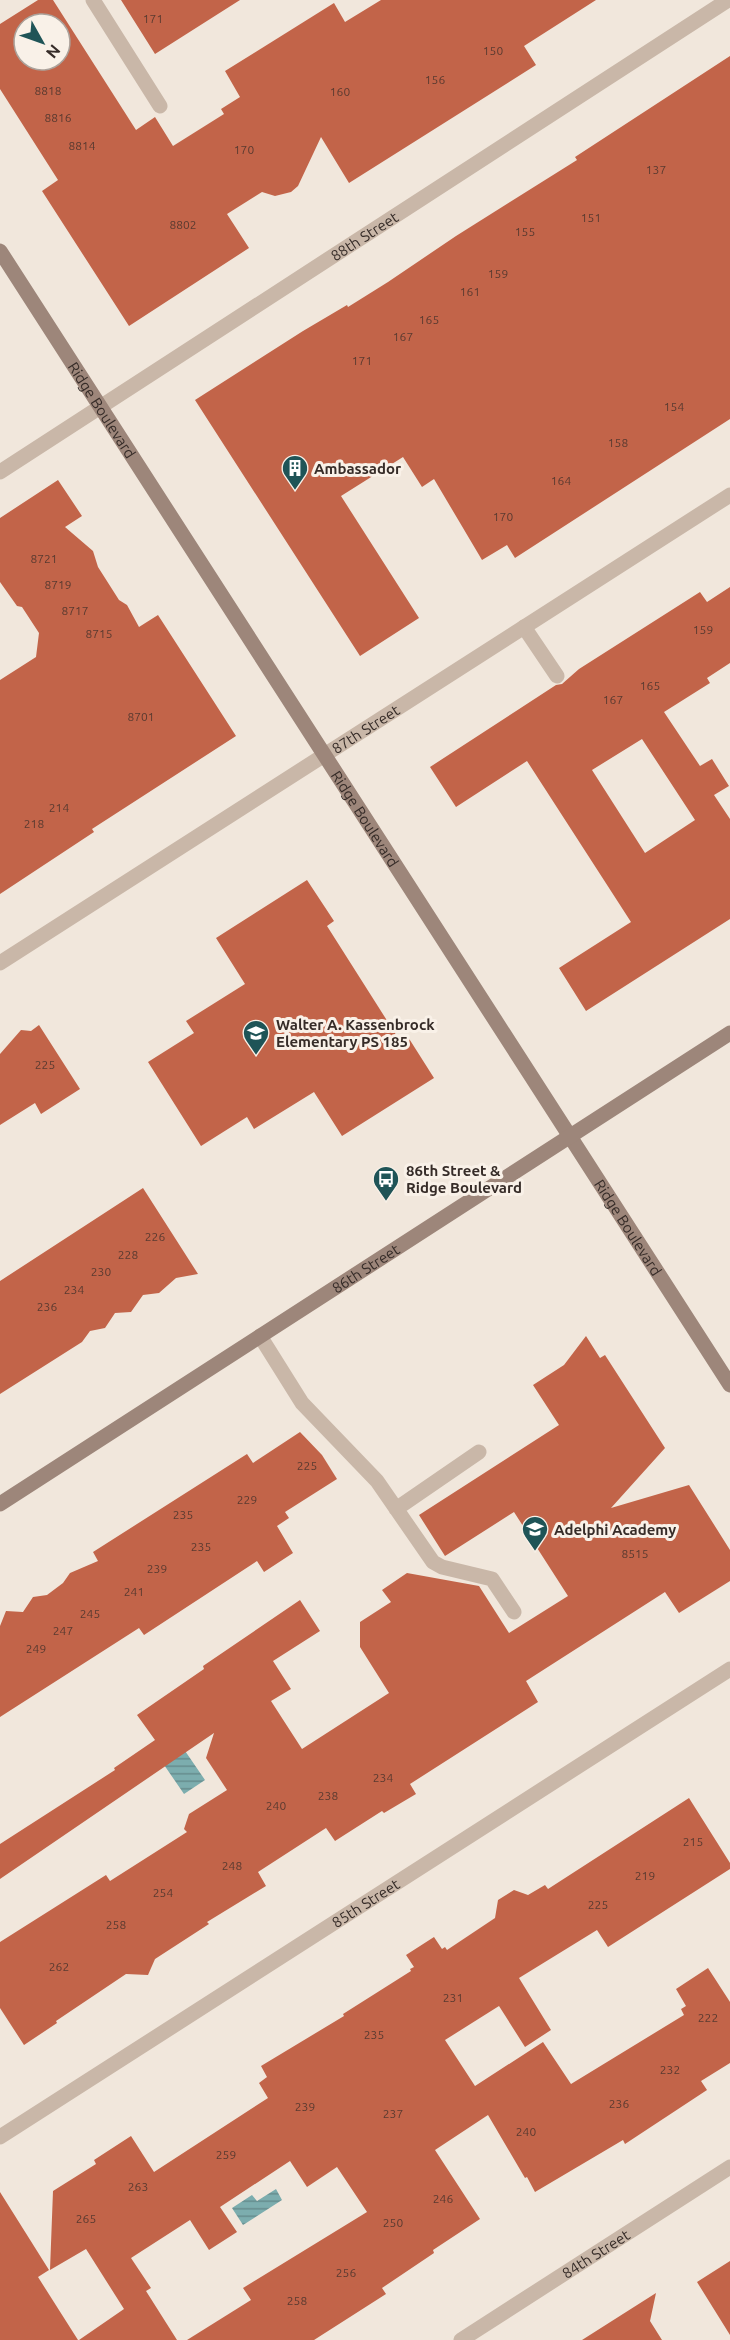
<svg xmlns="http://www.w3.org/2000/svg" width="730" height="2340" font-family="Ubuntu,sans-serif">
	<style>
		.water { fill: url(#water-rules) }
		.building { fill: #c26449; fill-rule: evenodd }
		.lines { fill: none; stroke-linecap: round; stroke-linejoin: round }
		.lane { stroke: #c9b7a8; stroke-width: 15 }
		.street { stroke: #c9b7a8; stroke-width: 15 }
		.secondary { stroke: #9d867a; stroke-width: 15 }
		.labels { text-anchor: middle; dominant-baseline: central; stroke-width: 6; stroke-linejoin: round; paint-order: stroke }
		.number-label { font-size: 12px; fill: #593a30 }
		.street-label { font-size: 15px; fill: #362c28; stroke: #f9f1e8 }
		.poi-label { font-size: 15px; font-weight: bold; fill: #362c28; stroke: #f9f1e8; text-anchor: start }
	</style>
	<defs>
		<pattern id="water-rules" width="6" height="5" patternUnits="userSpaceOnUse" patternTransform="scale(1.5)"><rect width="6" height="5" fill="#7cadae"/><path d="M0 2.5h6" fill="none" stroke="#668d8e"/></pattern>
	</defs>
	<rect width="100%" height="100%" fill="#f1e7dc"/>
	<path class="water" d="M181,1745L205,1780L184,1794L160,1759Z
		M276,2189L282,2200L243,2225L232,2208L252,2195L257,2201Z"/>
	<path class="building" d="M38,0H53L136,130L155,117L173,146L224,114L221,109L240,97L225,71L334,3L345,22L381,0H596L524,46L536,65L349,183L321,137L298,186L291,192L275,196L262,192L227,214L249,248L129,326L42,191L58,180L0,89V24ZM24,24H60V60H24Z
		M121,0H240L155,54Z
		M730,56V419L515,558L507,545L482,560L434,479L422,487L403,457L341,496L419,618L360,656L195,400L303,331L347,305L348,307L388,282L456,236L577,160L575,157Z
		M58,480L82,516L65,527L93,551L98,567L119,600L127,605L139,627L158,615L236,736L92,829L94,832L0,894V680L36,657L39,633L22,607L17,606L0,582V518Z
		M730,587V663L707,678L710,683L664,712L700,766L712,759L729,786L714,795L730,819V919L586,1011L559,968L631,922L527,761L456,807L430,767L556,685L562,684L579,669L700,592L707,602ZM642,739L695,820L645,853L592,770Z
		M307,880L334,921L327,926L400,1041L408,1037L434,1078L342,1136L314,1092L254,1129L247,1117L201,1146L148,1062L194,1033L186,1021L245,984L216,938Z
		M39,1025L80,1089L41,1114L35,1103L0,1125V1054L21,1030L31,1031Z
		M143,1188L198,1274L176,1278L159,1293L143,1295L131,1312L115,1313L105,1328L90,1331L82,1342L0,1394V1281Z
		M586,1336L600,1358L605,1355L665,1448L611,1508L689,1485L730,1550V1581L679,1613L665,1592L526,1681L538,1702L410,1784L416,1794L384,1813L382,1811L335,1841L326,1828L258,1872L266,1886L207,1922L209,1924L155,1959L148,1975L126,1974L56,2021L57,2023L24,2045L0,2008V1942L106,1875L110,1881L187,1832L184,1829L189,1814L227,1790L206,1758L214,1733L0,1879V1844L115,1770L114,1768L155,1740L137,1715L204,1669L203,1666L300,1600L320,1631L273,1661L291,1689L271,1701L302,1749L389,1693L360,1647V1622L391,1602L382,1590L407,1573L479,1586L509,1633L568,1596L514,1512L445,1556L419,1515L559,1425L533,1385L564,1365Z
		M300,1432L322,1455L337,1479L285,1512L289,1518L277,1526L293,1553L264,1572L257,1561L144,1635L139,1628L0,1717V1626L6,1611L23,1612L33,1597L47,1595L63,1583L70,1573L98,1561L93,1552L247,1454L253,1463Z
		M689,1798L730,1863V1869L608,1947L597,1930L519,1978L551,2030L525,2047L499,2006L445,2040L475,2086L543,2042L571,2084L684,2015L681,2009L686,2006L676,1989L708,1968L730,2002V2063L701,2081L707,2090L625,2144L623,2140L535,2192L527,2177L525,2178L488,2115L435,2150L480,2219L433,2250L434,2253L382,2288L386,2294L314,2340H187L251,2300L243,2288L367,2212L337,2167L307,2187L290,2161L220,2207L237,2232L209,2250L190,2220L131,2258L151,2288L146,2291L177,2340H79L124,2309L86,2249L50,2270L53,2191L96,2164L94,2160L131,2136L154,2172L268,2098L259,2083L267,2077L261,2066L344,2016L343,2014L411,1971L410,1969L414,1967L406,1955L434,1937L442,1949L445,1947L447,1950L495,1918L498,1900L514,1890L528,1895L545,1885L548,1889Z
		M0,2192L49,2270L38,2277L78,2340H0Z
		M730,2261V2335L697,2282Z
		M656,2293L650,2321L662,2340H582Z"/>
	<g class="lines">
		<path class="lane" d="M93,0L160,106
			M524,627L557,676
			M260,1336L302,1403L377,1481L433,1562L442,1567L492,1579L514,1612
			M396,1509L479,1452"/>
		<g class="street">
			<path id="s1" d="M0,472L728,0"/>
			<path id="s2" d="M0,963L730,495"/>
			<path id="s3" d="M0,2137L730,1669"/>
			<path id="s4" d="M461,2340L730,2167"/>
		</g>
		<g class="secondary">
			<path id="s5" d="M0,251L730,1385"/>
			<path id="s6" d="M0,1504L730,1033"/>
		</g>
	</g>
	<defs>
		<g id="building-pin" transform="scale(1.35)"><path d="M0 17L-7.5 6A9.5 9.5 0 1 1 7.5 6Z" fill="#1f5457" stroke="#f9f1e8"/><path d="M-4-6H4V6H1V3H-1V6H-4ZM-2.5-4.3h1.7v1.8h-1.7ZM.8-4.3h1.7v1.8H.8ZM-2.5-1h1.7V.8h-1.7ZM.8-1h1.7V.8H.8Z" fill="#fff"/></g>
		<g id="school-pin" transform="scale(1.35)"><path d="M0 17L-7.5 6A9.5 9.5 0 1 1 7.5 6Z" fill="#1f5457" stroke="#f9f1e8"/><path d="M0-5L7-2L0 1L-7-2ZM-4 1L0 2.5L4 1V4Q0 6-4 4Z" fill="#fff"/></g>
		<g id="bus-pin" transform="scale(1.35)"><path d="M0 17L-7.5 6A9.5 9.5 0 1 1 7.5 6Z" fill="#1f5457" stroke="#f9f1e8"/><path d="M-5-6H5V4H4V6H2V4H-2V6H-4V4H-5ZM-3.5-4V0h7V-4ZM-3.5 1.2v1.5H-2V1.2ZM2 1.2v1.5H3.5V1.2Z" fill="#fff"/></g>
	</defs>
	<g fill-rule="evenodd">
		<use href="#building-pin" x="295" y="468"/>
		<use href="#school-pin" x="256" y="1033"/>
		<use href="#bus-pin" x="386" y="1179"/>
		<use href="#school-pin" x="535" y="1529"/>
	</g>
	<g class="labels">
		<g class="number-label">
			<text x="153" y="18">171</text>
			<text x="493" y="50">150</text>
			<text x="435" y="79">156</text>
			<text x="48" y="90">8818</text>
			<text x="340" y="91">160</text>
			<text x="58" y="117">8816</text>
			<text x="82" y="145">8814</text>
			<text x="244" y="149">170</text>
			<text x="656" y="169">137</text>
			<text x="591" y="217">151</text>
			<text x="183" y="224">8802</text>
			<text x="525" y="231">155</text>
			<text x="498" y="273">159</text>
			<text x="470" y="291">161</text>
			<text x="429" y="319">165</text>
			<text x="403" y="336">167</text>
			<text x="362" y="360">171</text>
			<text x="674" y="406">154</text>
			<text x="618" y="442">158</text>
			<text x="561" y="480">164</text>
			<text x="503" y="516">170</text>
			<text x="44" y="558">8721</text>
			<text x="58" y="584">8719</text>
			<text x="75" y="610">8717</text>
			<text x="703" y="629">159</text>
			<text x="99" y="633">8715</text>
			<text x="650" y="685">165</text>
			<text x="613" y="699">167</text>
			<text x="141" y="716">8701</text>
			<text x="59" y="807">214</text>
			<text x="34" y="823">218</text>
			<text x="45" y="1064">225</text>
			<text x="155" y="1236">226</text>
			<text x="128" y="1254">228</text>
			<text x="101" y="1271">230</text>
			<text x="74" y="1289">234</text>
			<text x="47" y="1306">236</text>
			<text x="307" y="1465">225</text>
			<text x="247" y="1499">229</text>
			<text x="183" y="1514">235</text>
			<text x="201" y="1546">235</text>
			<text x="635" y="1553">8515</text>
			<text x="157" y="1568">239</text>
			<text x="134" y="1591">241</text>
			<text x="90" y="1613">245</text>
			<text x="63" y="1630">247</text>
			<text x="36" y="1648">249</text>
			<text x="383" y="1777">234</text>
			<text x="328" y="1795">238</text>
			<text x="276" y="1805">240</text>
			<text x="693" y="1841">215</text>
			<text x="232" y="1865">248</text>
			<text x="645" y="1875">219</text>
			<text x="163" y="1892">254</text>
			<text x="598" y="1904">225</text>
			<text x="116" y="1924">258</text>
			<text x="59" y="1966">262</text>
			<text x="453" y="1997">231</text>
			<text x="708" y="2017">222</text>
			<text x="374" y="2034">235</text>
			<text x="670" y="2069">232</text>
			<text x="619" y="2103">236</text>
			<text x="305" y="2106">239</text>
			<text x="393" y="2113">237</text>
			<text x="526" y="2131">240</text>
			<text x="226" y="2154">259</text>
			<text x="138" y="2186">263</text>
			<text x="443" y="2198">246</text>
			<text x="86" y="2218">265</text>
			<text x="393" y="2222">250</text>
			<text x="346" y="2272">256</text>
			<text x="297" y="2300">258</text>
		</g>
		<g class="street-label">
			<text stroke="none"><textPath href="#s1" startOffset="434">88th Street</textPath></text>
			<text stroke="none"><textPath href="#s5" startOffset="189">Ridge Boulevard</textPath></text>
			<text stroke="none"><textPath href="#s2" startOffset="434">87th Street</textPath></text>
			<text stroke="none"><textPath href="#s5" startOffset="675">Ridge Boulevard</textPath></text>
			<text stroke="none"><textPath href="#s5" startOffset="1161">Ridge Boulevard</textPath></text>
			<text stroke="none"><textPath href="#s6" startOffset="435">86th Street</textPath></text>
			<text stroke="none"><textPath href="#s3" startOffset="434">85th Street</textPath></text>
			<text stroke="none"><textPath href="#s4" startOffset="160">84th Street</textPath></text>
		</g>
		<g class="poi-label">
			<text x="314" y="468">Ambassador</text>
			<text x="276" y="1024">Walter A. Kassenbrock<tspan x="276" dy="17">Elementary PS 185</tspan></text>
			<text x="406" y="1170">86th Street &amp;<tspan x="406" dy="17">Ridge Boulevard</tspan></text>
			<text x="554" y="1529">Adelphi Academy</text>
		</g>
	</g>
	<g transform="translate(42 42) rotate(130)"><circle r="28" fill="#f9f1e8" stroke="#aba29b" stroke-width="1.5"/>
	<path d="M0-4.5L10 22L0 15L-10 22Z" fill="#1f5457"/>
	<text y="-9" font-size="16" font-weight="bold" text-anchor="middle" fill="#362c28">N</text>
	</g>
</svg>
